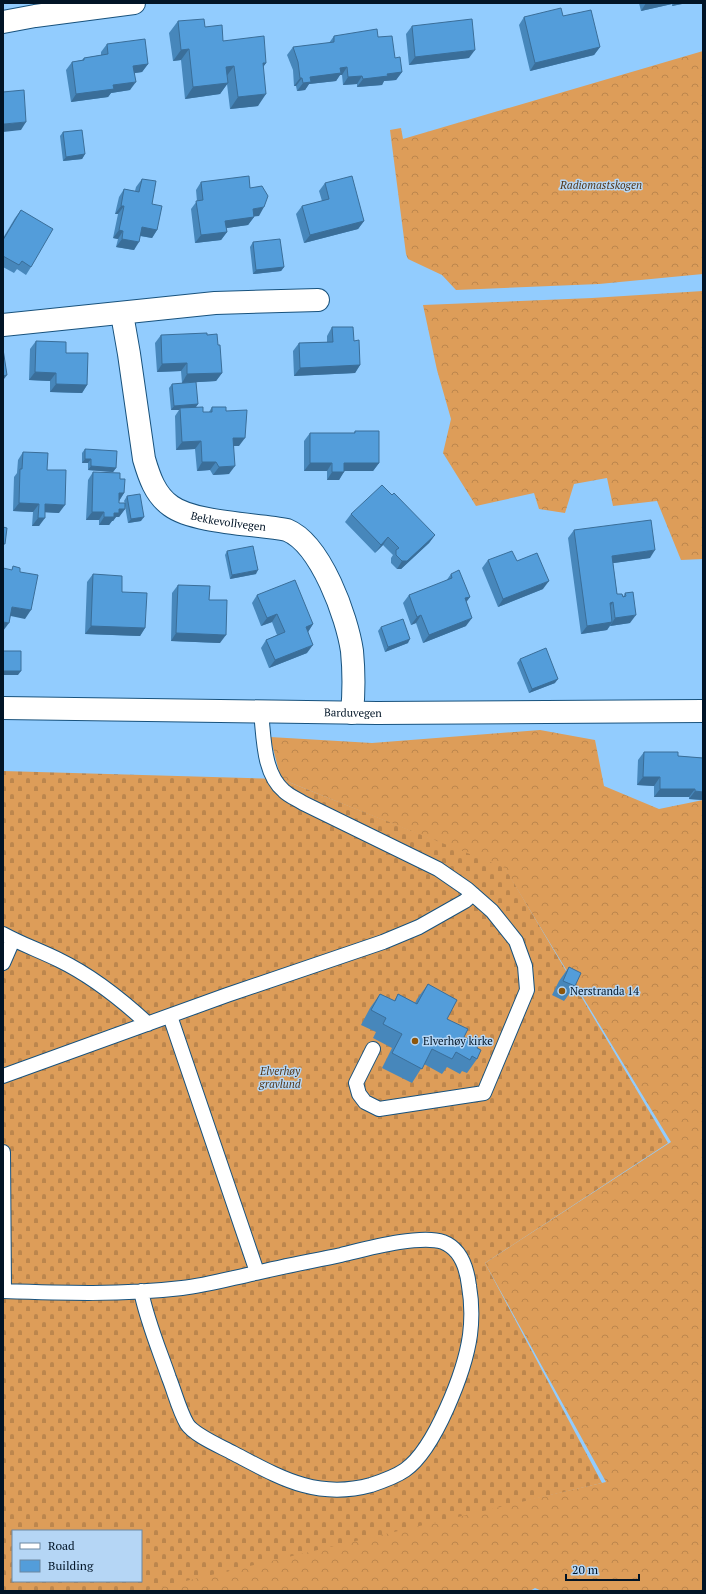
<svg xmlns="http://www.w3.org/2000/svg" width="706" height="1594" font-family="'PT Serif',serif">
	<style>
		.forest { fill: url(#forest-crowns) }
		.cemetery { fill: url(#cemetery-stones); fill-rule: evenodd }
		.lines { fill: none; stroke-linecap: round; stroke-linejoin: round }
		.lane-casing { stroke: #18527d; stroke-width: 16 }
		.street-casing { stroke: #18527d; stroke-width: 24 }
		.lane { stroke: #fff; stroke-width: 14 }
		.street { stroke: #fff; stroke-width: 22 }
		.wall { fill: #4787bb }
		.shaded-wall { fill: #3a6e99 }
		.building { fill: #539dda; stroke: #3a6e99 }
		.poi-dot { fill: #8d560b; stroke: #b5d6f5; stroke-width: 1.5 }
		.labels { text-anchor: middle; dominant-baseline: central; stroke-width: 3; stroke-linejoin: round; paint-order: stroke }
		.park-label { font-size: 11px; font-style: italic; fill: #533719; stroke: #b5d6f5 }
		.street-label { font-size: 11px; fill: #011426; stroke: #b5d6f5 }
		.poi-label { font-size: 11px; fill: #011426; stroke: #b5d6f5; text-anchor: start }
	</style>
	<defs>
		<pattern id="forest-crowns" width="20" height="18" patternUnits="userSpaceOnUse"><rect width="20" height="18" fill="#dd9d59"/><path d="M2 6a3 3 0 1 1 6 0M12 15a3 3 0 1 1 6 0" fill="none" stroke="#bc864d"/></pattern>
		<pattern id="cemetery-stones" width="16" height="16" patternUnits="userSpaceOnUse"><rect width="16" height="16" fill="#dd9d59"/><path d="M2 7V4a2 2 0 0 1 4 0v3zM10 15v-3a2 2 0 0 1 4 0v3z" fill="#bc864d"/></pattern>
	</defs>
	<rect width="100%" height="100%" fill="#92ccfe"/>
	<path class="forest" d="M703,51V274L599,284L456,290L442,275L408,259L406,254L390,130L401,128L403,139Z
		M703,291V559L681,560L657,501L613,506L607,478L574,484L565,513L539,509L534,493L476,506L443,453L451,419L437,370L423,305L592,298Z
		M540,730L595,740L604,786L659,809L703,800V1591H542L535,1588L530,1591H126L606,1482L485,1263L671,1142L505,869L281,779L270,737L372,743Z"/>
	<path class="cemetery" d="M3,771L281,779L505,868L668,1143L485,1263L602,1483L143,1591H3ZM13,1531H141V1581H13Z"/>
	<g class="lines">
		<g class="lane-casing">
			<path id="lane" d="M261,712C264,738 263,773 284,791C289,796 297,799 303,803L438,869L467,889L492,911L516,941L525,966L527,990L484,1093L379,1109L365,1102L359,1094L356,1083L373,1049
				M3,934C21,944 41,951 59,960C92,976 121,999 148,1024
				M3,963L13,940
				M170,1016L257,1272
				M3,1076L227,995L383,942L419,927L465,901L473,894
				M3,1152L4,1291
				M3,1291C62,1293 123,1295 182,1288C207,1285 232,1278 256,1273C285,1266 313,1261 341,1255C366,1249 420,1234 443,1242C461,1249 467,1269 469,1286C472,1303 472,1319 470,1335C465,1371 435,1449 405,1470C395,1477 383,1481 371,1485C316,1500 279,1477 233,1453C220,1446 194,1435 187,1424C179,1410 175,1393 169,1378C159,1349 147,1321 141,1291"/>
		</g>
		<g class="street-casing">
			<g id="street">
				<path d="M3,22L35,16L134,3"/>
				<path id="s1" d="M122,314L129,354L144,459C149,476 155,495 171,506C194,523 257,524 287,530C321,544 347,617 352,651C354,672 354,692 352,713"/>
				<path d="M3,325L215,303L318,300"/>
				<path id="s2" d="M3,708L377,713L703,711"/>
			</g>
		</g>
		<use href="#lane" class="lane"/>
		<use href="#street" class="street"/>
	</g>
	<path class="wall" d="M639,3H687L672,6V4L641,11Z
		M563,16L600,47L594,55L530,71L519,25L524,17Z
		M178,21L205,27L223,41L266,63L263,67L258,106L230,109L227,84L220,94L185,99L181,60L173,61L169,33Z
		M412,26L469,58L409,65L406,34Z
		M334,36L378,37L395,58L402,72L396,80L384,81L382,85L357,87V84L343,85L342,75H340L336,81L309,84L305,90L297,91L296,86H294L293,70L287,55L293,47L329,43Z
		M107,44L148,64L142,72L135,73L130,90L111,93L108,97L71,102L66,70L72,62L82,60L84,58L101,55V52Z
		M63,132L85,154L82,159L63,161L60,136Z
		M142,179L152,204L157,230L152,238L140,236L134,250L116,247L118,239L113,238L118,214H115L119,197L124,189L135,191L136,187Z
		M201,182L250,188L259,216H254V217L248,225L226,228L227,232L221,240L195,243L191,209L197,201L196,190Z
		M325,183L364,221L358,229L304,243L296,214L302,206L322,201L319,191Z
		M21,210L31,267L26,275L17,269L14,273L3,267V238L15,218Z
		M253,242L284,267L281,271L253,274L250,247Z
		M332,327L354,341L360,365L355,373L294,376L293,351L299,343L327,342V336Z
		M161,335H207L218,345L222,373L216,381L182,383L181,371L157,372L155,343Z
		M36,341L66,353L87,385L82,393L50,392V381L29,380L30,349Z
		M172,384L198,404L196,407L203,412H209L212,407L226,411L239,446H234L229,474L213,475L210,470L197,471L195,449L176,450L175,416L179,410H171L169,388Z
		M355,431L379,463L373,471H344L339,480H327V471H304V441L310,433H354Z
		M85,449L116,468L113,472L88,470V463H82V453Z
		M23,452L47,470L59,513L45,512L39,526H32L33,512L13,511L14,477L17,473L18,460Z
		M93,472L120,479L124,493L119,501V503H125L124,501L127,496L141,521L128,523L125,506V509L119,517H116L113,521H112L109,525H99V520H86L88,480Z
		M392,495L435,535L429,543L401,569H397L391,563V558L393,555L383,545L375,553L345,522L351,514Z
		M574,530L650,558L613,563L617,594L623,597L625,593L630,623L610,626L607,630L581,634L568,538Z
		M227,551L256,574L230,579L225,555Z
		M488,560L517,561L543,589L498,607L482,568Z
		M93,574L122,592L145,628L140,636L85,634L87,582Z
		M451,574L470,597L466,602V626L423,643L416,623L411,625L403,603L409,595L446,581Z
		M178,585L209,600L220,643L171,641L172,593Z
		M257,595L313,624L308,632L307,653L269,668L261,648L266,640L277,635L272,622L261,626L252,603Z
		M381,627L408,643L385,652L378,631Z
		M520,659L555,683L529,693L517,663Z
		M644,752L678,756L703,758V800L689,799V797H654V786L637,785L638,760Z
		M569,967L575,986L564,1001L552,995L559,981Z
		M428,984L447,1019L464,1037L477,1048V1059L467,1073L462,1071L460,1074L447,1067L442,1074L424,1064L412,1083L382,1068L392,1048L373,1038L376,1032L361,1025L370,1008L380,994L394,1001L398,994L415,1003L417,999Z"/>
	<path class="shaded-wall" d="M646,3H672V4L641,11Z
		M675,3H687L672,6Z
		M600,47L594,55L530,71L535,63Z
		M189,49L181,60L173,61L181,50Z
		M475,50L469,58L409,65L415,57Z
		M263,63H266L258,74Z
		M148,64L142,72L128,74L133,66Z
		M234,66L226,77V67Z
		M347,67L342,75H340L336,81L309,84L305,90L297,91L303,83L310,77L340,68Z
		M402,72L396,80L384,81L382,85L357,87L363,79L387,74Z
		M362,76L357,84L343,85L348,77Z
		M300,78H302L296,86H294Z
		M136,82L130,90L111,93L108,97L71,102L76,94L113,85Z
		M228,83L220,94L185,99L193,87Z
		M266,94L258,106L230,109L238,97Z
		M26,122L21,130L3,132V125L4,124Z
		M85,154L82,159L63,161L66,157Z
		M121,206H124L118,214H115Z
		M264,207L259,216L247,217L253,209Z
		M254,217L248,225L220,229L225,221Z
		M364,221L358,229L304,243L310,235Z
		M142,227L157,230L152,238L136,235Z
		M119,230L123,231L118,239L113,238Z
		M227,232L221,240L195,243L201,235Z
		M122,239L139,242L134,250L116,247Z
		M284,267L281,271L253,274L256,270Z
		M187,363L181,371L157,372L162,364Z
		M360,365L355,373L294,376L300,368Z
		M35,372L56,373L50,381L29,380Z
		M222,373L216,381L182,383L187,374Z
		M7,375L4,379L3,380V376Z
		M56,384L87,385L82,393L50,392Z
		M198,404L195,408H180L179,410H171L174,406Z
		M233,438H245L239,446H228Z
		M201,441L195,449L176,450L182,442Z
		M85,459H91L88,463H82Z
		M202,462H216L210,470L197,471Z
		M310,463H332L327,471H304Z
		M344,463H379L373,471H338Z
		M91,466L116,468L113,472L88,470Z
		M235,466L229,474L213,475L219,467Z
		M332,472H344L339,480H327Z
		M119,493H124L119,501Z
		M19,503L39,504L33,512L13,511Z
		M45,504L65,505L59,513L40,512Z
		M119,509H125L119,517H116L113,521H112L109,525H99L104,517Z
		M92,512H104L99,520H86Z
		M144,517L141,521L128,523L131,519Z
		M38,518H45L39,526H32Z
		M435,535L429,543L401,569H397L402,561Z
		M388,537L383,545L375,553L381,545Z
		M655,550L650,558L607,564L612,556Z
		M258,570L256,574L230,579L232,575Z
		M549,581L543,589L498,607L503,599Z
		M470,597L464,605L465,598Z
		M613,602L608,610L610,603Z
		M12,607L31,610L25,619L6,615Z
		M277,614L272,622L261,626L267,618Z
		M421,615L416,623L411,625L417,617Z
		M636,615L630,623L610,626L615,618Z
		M472,618L466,626L423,643L429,635Z
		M3,622L9,623L3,631Z
		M612,622L607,630L581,634L587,626Z
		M313,624L308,632L306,627Z
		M91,626L145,628L140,636L85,634Z
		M176,633L226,635L220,643L171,641Z
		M410,639L408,643L385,652L388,647Z
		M313,645L307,653L269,668L275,660Z
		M3,671H21L18,675H3Z
		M558,679L555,683L529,693L532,689Z
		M643,777H660L654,786L637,785Z
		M660,789H695L689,797H654Z
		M695,791L703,792V800L689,799Z"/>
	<path class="building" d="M561,8L563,16L591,10L600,47L535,63L524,17Z
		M204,19L205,27L222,25L223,41L264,36L266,63H263L266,94L238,97L234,66L226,67L228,83L193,87L189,49L181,50L178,21Z
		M472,19L475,50L415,57L412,26Z
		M377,29L378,37L392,36L395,58L400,57L402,72L387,74L388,76L363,79L362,76L348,77L347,67L340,68L341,73L310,77L311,82L303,83L302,78H300L298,62L293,47L334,42V36Z
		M145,39L148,64L133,66L136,82L113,85L114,89L76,94L72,62L84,60V58L108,54L107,44Z
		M24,90L26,122L4,124L3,125V92Z
		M82,130L85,154L66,157L63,132Z
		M249,176L250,188L262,186L268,196L264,207L253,209L254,217L225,221L227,232L201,235L196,201L203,200L201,182Z
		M352,176L364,221L310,235L302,206L329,199L325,183Z
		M142,179L156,181L152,204L162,206L157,230L142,227L139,242L122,239L123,231L119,230L124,206H121L124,189L139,192Z
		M21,210L53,229L31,267L22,261L19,265L3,256V240Z
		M280,239L284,267L256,270L253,242Z
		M332,327H353L354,341L359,340L360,365L300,368L299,343L333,342Z
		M207,333V335L217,334L218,345H220L222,373L187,374V363L162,364L161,335Z
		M36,341L66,342V353H88L87,385L56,384V373L35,372Z
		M3,349L7,375L3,376Z
		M196,382L198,404L174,406L172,384Z
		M203,407V412H212V407H226V411L247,410L245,438H233L235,466L219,467L216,462H202L201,441L182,442L180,408Z
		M355,431H379V463H344V472H332V463H310V433H355Z
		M85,449L117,451L116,468L91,466V459H85Z
		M23,452L48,453L47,470H66L65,505L45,504V518H38L39,504L19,503L20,469H22Z
		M93,472L120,473V479H125L124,493H119V503H125V509H119V513H114V517H104V512H92Z
		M382,485L392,495L394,493L435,535L407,561H402L396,555V550L399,548L388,537L381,545L351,514Z
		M140,494L144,517L131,519L127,496Z
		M651,520L655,550L612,556L617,594H622L623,597L626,596L625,593L633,592L636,615L615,618L613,602L610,603L612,622L587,626L574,530Z
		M3,527L7,528L5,544H3Z
		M253,546L258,570L232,575L227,551Z
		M512,551L517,561L537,553L549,581L503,599L488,560Z
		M13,566L20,568V572L38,575L31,610L12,607L9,623L3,622V568L12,570Z
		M459,570L470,597L465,598L472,618L429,635L421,615L417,617L409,595L452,578L451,574Z
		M93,574L122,576V592L147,593L145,628L91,626Z
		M295,580L313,624L306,627L313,645L275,660L266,640L285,632L277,614L267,618L257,595Z
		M178,585L210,586L209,600H227L226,635L176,633Z
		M403,619L410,639L388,647L381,627Z
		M546,648L558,679L532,689L520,659Z
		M3,651H21V671H3Z
		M644,752H678V756L703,758V792L695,791V789H660V777H643Z
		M569,967L581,973L575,986L563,981Z
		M428,984L457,1000L447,1019L468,1029L464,1037L479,1044L477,1048L481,1050L477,1059L472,1056L470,1060L456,1052L452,1059L432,1049L422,1069L392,1053L402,1034L383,1024L386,1018L371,1010L380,994L395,1001L398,994L417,1004Z"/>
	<g class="poi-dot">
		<circle cx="562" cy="991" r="4"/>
		<circle cx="415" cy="1041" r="4"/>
	</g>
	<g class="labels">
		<g class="park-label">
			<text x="601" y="185">Radiomastskogen</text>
			<text x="280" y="1071">Elverhøy<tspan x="280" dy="13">gravlund</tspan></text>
		</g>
		<g class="street-label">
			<text stroke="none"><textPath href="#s1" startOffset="262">Bekkevollvegen</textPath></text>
			<text stroke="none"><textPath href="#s2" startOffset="350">Barduvegen</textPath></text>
		</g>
		<g class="poi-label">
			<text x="570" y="991">Nerstranda 14</text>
			<text x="423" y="1041">Elverhøy kirke</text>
		</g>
	</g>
	<rect width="706" height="1594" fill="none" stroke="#011426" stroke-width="8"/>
	<rect x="12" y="1530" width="130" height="52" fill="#b5d6f5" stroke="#6d88a2"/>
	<rect x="20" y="1543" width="20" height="6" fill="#ffffff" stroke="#6d88a2"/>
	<text x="48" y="1550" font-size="12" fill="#011426">Road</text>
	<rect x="20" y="1560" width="20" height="12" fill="#539dda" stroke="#6d88a2"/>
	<text x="48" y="1570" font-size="12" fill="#011426">Building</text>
	<path d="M566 1574v6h73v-6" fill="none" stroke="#011426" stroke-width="2"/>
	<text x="572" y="1574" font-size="12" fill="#011426" stroke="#b5d6f5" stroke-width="3" paint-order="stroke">20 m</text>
</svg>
